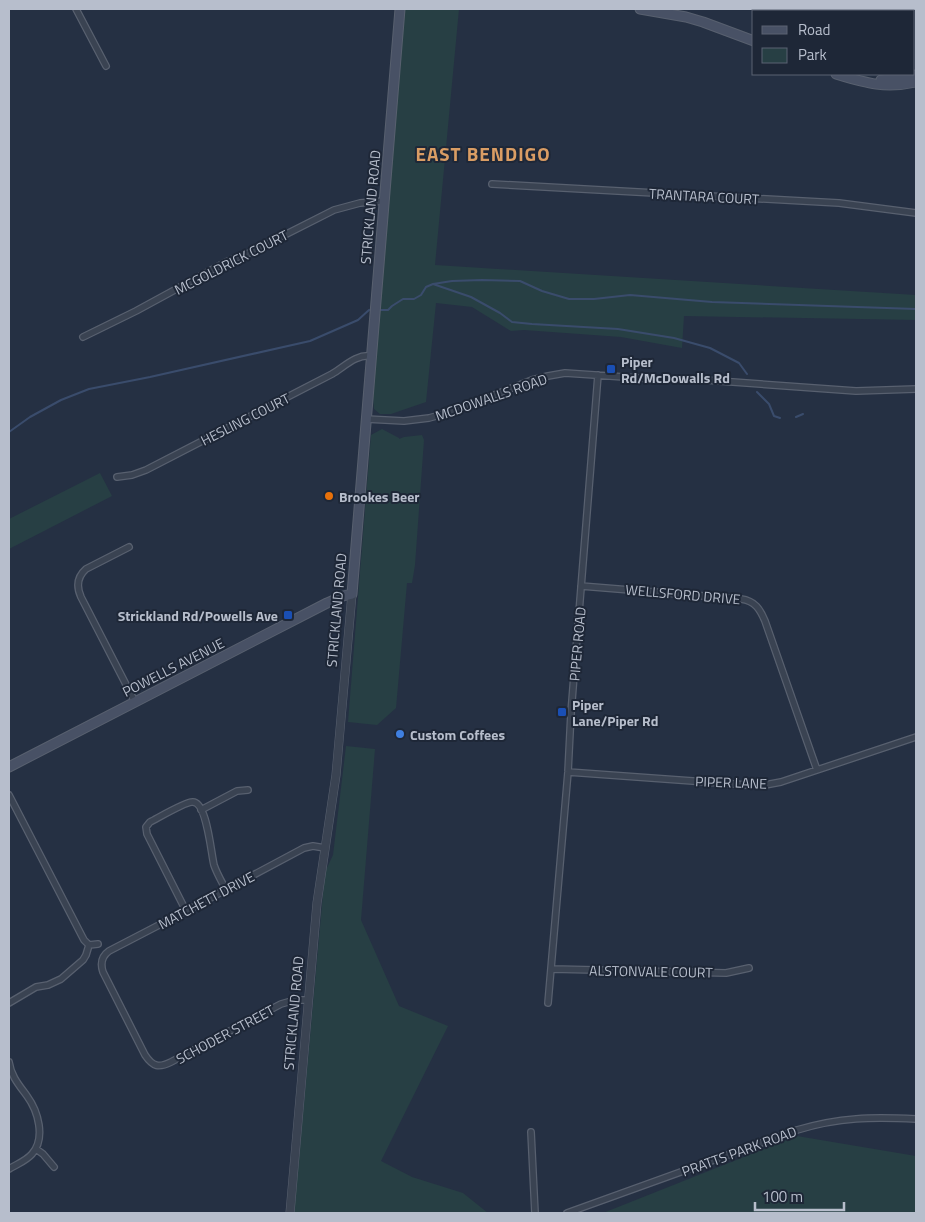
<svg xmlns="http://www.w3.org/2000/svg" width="925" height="1222" font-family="'Titillium Web',sans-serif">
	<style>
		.green { fill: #273f44 }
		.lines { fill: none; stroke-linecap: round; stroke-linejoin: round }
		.stream { stroke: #3a4c6c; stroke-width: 2 }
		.minor-casing { stroke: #58606f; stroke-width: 8 }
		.tertiary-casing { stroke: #58606f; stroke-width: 9 }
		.secondary-casing { stroke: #58606f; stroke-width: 11 }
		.minor { stroke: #3a4352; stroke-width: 5.5 }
		.tertiary { stroke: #3a4352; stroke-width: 8 }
		.secondary { stroke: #485165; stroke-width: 9 }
		.transit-dot { fill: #1a4fb4; stroke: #1e2737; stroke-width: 2 }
		.food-dot { fill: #e8710a; stroke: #1e2737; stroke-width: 2 }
		.shop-dot { fill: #3f7fe0; stroke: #1e2737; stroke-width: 2 }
		.labels { text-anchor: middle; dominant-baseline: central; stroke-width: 4; stroke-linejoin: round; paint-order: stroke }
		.street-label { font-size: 14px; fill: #b7becc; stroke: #1e2737 }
		.poi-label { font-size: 14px; font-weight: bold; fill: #b7becc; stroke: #1e2737; text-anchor: start }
		.district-label { font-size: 19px; font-weight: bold; letter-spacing: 1px; fill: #da9d64; stroke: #1e2737 }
	</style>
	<rect width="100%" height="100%" fill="#253043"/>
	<path class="green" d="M404,9H459L435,265L916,295V320L684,316L682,348L621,337L524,330L511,331L472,307L436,303L426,402L391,414H380L374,409L372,386Z
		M382,429L399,438V439L404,437L422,435L424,440L415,565L412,583H407L396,708L377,725L348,722L371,435Z
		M100,473L112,496L9,549V519Z
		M346,746L375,749L361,920L399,1006L448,1026L381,1161L412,1177L463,1193L488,1213H294L325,872L333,855Z
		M797,1136L916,1156V1213H603Z"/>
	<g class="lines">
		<path class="stream" d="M433,284L452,281L482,280L520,281L542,291L569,299H594L630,295L712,302L916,309
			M381,310H388L392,306L403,299H414L421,295L426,287L433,284L471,297L500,313L512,322L532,324L618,329L674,338L710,348L739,363L747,374
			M757,392L769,404L774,416L780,418
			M796,417L803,414
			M9,432L30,417L61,400L89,389L150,377L310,341L358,320L369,310"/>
		<g class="minor-casing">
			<path id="minor" d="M76,9L106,66
				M804,11L805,9
				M492,184L839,203L916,213
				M83,337L136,311L226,262L249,253L334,210L360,203L384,201
				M366,419L404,421L429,418L451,412L532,380L548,376L565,373L654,379L705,380L856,391L916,389
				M117,477L132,475L146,470L332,374C344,367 356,354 371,356
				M129,547L86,569C77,577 76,586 81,597L135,702
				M581,586L741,599C755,601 760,609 765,621L817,770
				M568,772L748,785H765L781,782L916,737
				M9,795L84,940L89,945L98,944
				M201,810L237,791L248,790
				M186,911L147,834L146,827L150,822C158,818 185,802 192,802C207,800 211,854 214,865C217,874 222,882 226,890
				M552,969L726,973L749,968
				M308,1000H295L281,1004L171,1062C159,1068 153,1067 145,1055L103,972C100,963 102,956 109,951L186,911L304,848L313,846L325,848
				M9,1003L36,987L48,985L61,979L83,960L86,955L89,945
				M548,1003L568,772L571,713L598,375
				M9,1062C11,1076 19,1085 27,1096C38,1111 46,1138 32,1154C26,1161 17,1164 9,1169
				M531,1132L535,1213
				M36,1149L43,1154L54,1167
				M567,1213L797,1130C840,1117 872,1117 916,1119"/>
		</g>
		<g class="tertiary-casing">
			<path id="tertiary" d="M290,1213L317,903L336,775L352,594"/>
		</g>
		<g class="secondary-casing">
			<path id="secondary" d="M640,9L686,17L703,22L754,41
				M836,74C866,83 885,89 916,82
				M881,80L898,78L916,75
				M9,767L327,603L343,596L352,594L400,9"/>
		</g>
		<use href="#minor" class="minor"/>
		<use href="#tertiary" class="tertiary"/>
		<use href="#secondary" class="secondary"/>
	</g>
	<g class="transit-dot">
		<rect x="606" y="364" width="10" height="10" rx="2.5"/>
		<rect x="283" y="610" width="10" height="10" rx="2.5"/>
		<rect x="557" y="707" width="10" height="10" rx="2.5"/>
	</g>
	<circle class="food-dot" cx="329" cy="496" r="5"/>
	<circle class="shop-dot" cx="400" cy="734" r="5"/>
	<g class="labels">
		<g class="street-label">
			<text transform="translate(704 196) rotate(3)">TRANTARA COURT</text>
			<text transform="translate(370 207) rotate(-85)">STRICKLAND ROAD</text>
			<text transform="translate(231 262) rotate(-27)">MCGOLDRICK COURT</text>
			<text transform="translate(491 397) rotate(-19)">MCDOWALLS ROAD</text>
			<text transform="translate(245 419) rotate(-27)">HESLING COURT</text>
			<text transform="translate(683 594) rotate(5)">WELLSFORD DRIVE</text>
			<text transform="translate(336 610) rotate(-85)">STRICKLAND ROAD</text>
			<text transform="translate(577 644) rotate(-85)">PIPER ROAD</text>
			<text transform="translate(173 667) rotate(-27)">POWELLS AVENUE</text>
			<text transform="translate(731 782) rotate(2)">PIPER LANE</text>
			<text transform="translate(206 900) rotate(-28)">MATCHETT DRIVE</text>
			<text transform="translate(651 971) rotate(1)">ALSTONVALE COURT</text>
			<text transform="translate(293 1013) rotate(-85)">STRICKLAND ROAD</text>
			<text transform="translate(225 1034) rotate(-28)">SCHODER STREET</text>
			<text transform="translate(739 1151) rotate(-20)">PRATTS PARK ROAD</text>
		</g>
		<g class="poi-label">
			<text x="621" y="361">Piper<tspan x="621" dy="16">Rd/McDowalls Rd</tspan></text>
			<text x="339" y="496">Brookes Beer</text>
			<text x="278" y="615" text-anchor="end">Strickland Rd/Powells Ave</text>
			<text x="572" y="704">Piper<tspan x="572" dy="16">Lane/Piper Rd</tspan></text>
			<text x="410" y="734">Custom Coffees</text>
		</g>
		<g class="district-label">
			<text x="483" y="153">EAST BENDIGO</text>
		</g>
	</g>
	<rect width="925" height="1222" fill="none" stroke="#b7becc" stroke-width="20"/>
	<rect x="752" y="10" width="162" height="65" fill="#1e2737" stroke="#5b6373"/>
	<rect x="762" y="26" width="25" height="8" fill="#485165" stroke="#5b6373"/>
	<text x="798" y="35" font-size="15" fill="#b7becc">Road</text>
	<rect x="762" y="48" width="25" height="15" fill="#273f44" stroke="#5b6373"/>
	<text x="798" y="60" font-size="15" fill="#b7becc">Park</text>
	<path d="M755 1202v8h89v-8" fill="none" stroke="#b7becc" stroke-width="2.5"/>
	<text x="762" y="1202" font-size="15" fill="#b7becc" stroke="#1e2737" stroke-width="4" paint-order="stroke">100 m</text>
</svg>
